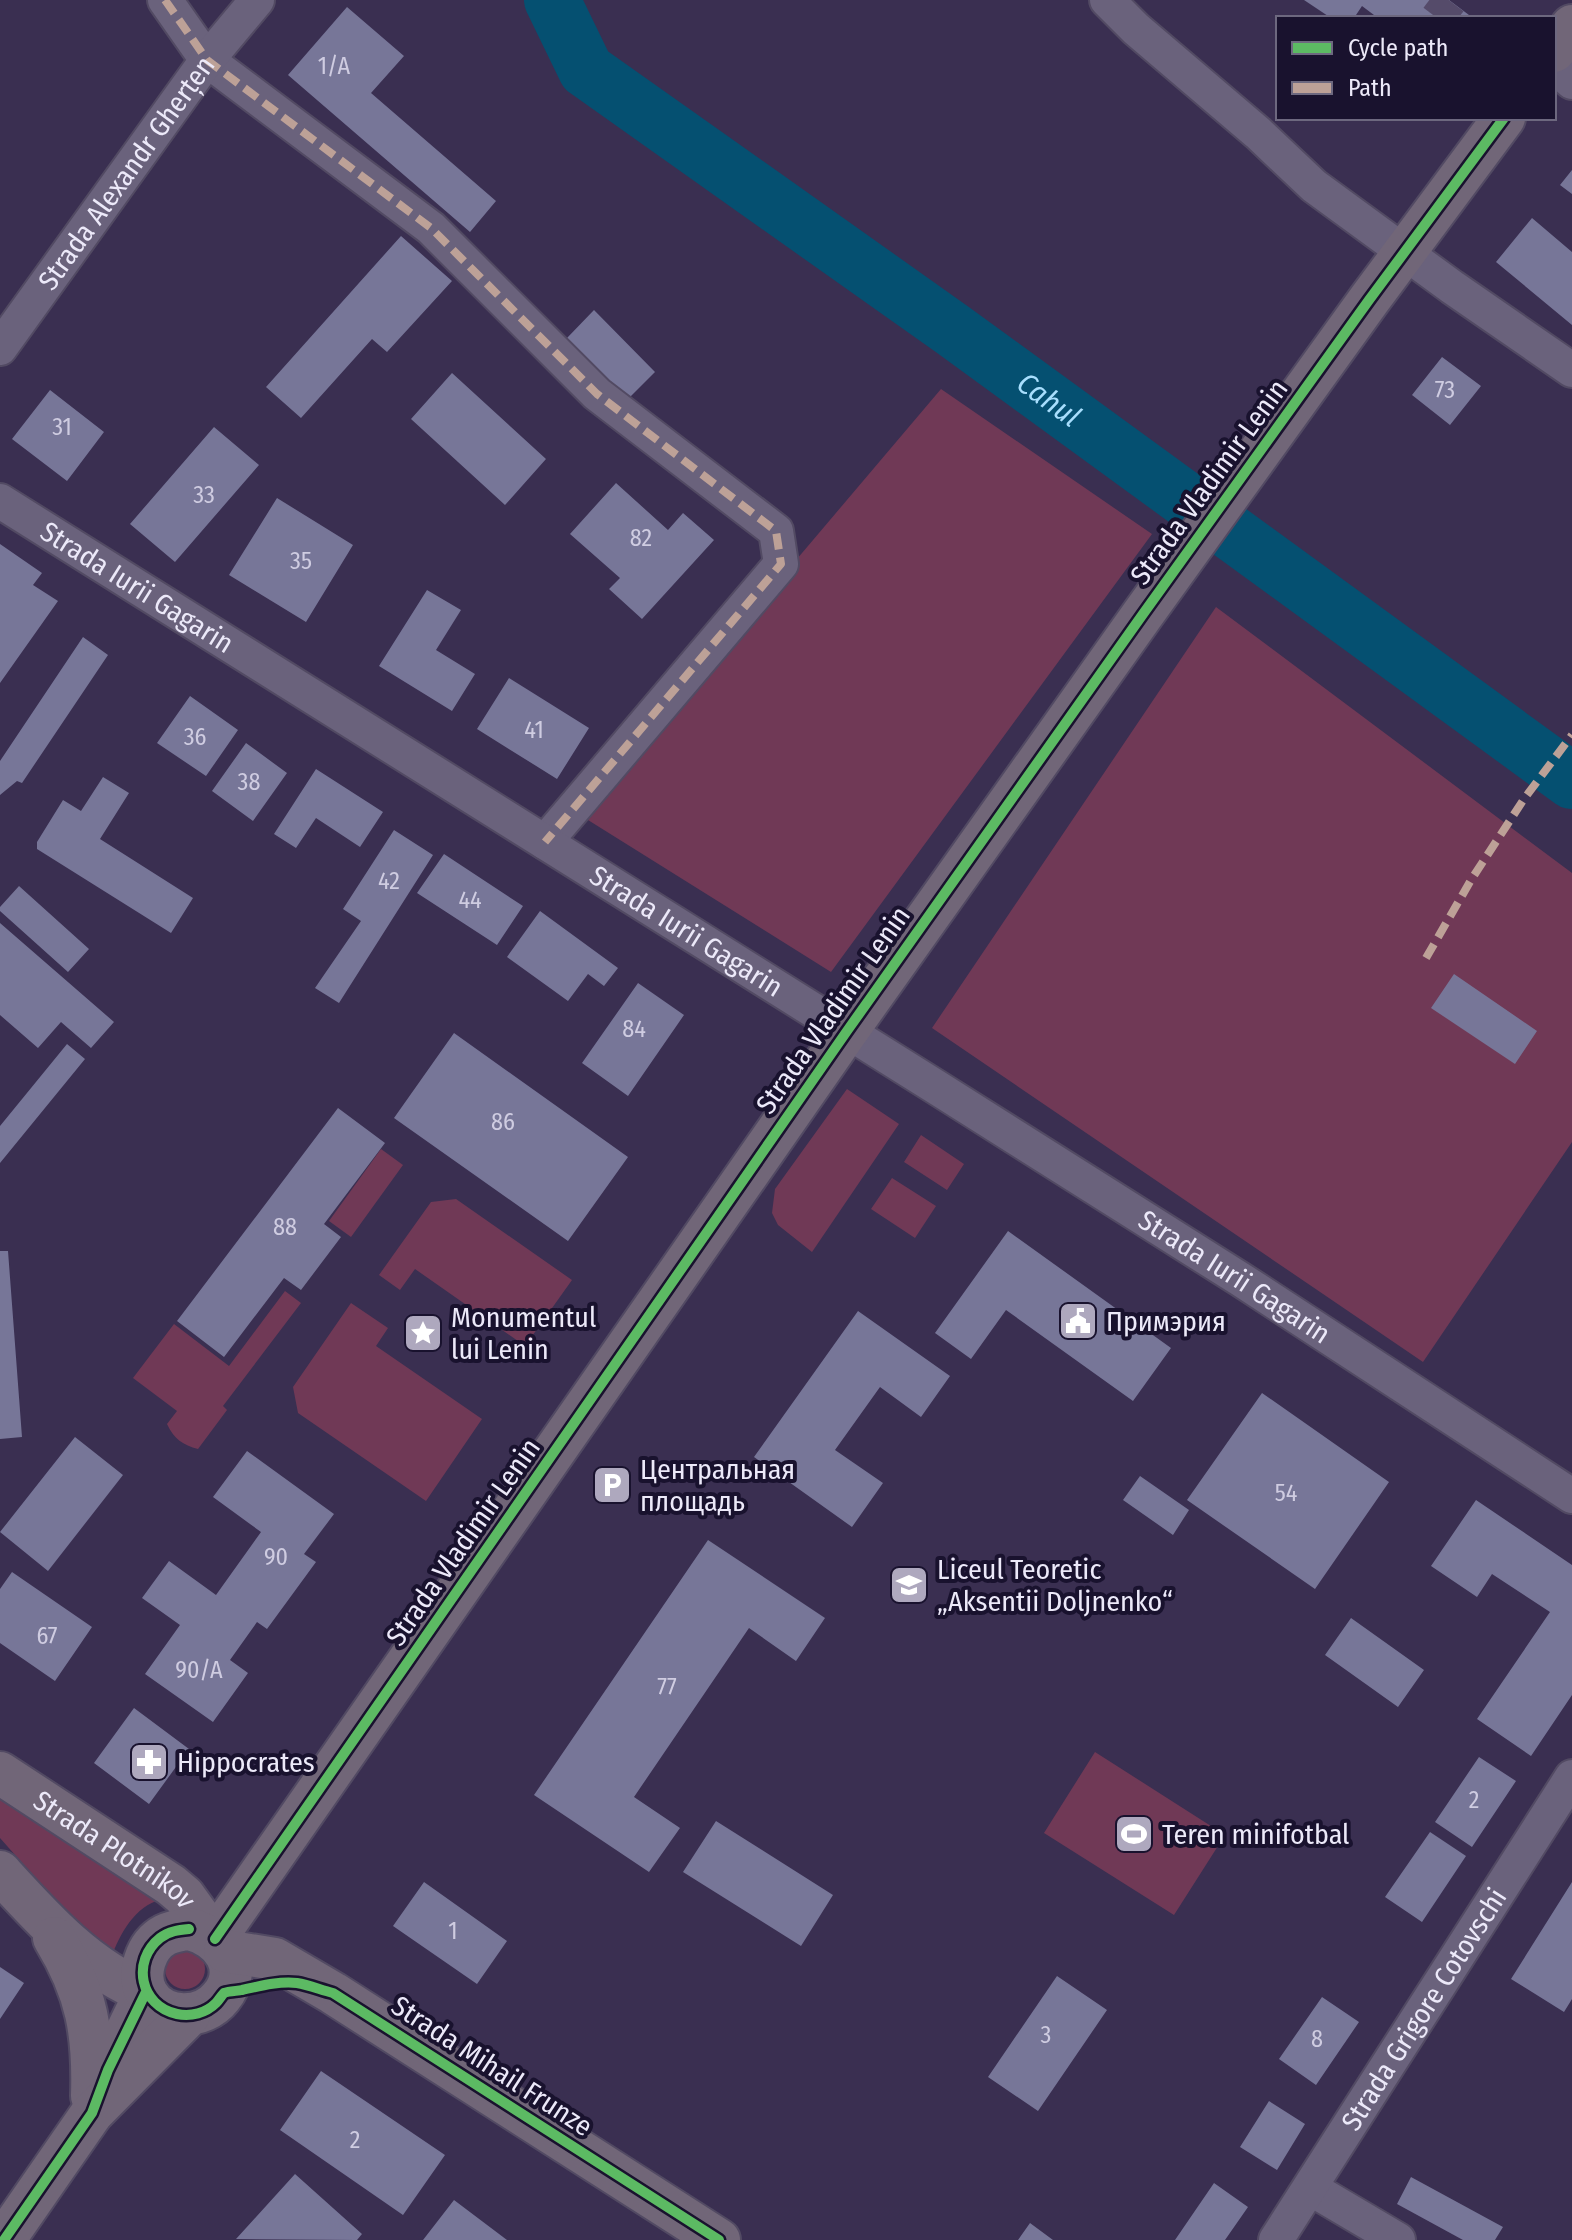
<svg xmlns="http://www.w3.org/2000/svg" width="1572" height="2240" font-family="'Fira Sans Condensed',sans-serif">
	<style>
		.green { fill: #703956 }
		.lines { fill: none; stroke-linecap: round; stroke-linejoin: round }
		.river { stroke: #055071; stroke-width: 56 }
		.building { fill: #777698 }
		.minor-tunnel { stroke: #554b6a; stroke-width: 34; stroke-dasharray: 34 17; stroke-linecap: butt }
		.minor-casing { stroke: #524a63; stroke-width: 38 }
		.major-casing { stroke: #524a63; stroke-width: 46 }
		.minor { stroke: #6a627c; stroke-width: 34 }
		.major { stroke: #716678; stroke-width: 42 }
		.quiet { stroke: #bda197; stroke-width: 8; stroke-dasharray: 16 8; stroke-linecap: butt }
		.cycleway-casing { stroke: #19122e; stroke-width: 15 }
		.cycleway { stroke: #5cba63; stroke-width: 10 }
		.labels { text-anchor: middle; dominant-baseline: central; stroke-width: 8; stroke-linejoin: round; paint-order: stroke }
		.number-label { font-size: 24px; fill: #cfcce1 }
		.street-label { font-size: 28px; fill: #ece9f9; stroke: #19122e }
		.poi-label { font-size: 28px; fill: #ece9f9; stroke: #19122e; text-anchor: start }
		.water-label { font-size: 30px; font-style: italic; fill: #a8defd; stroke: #19122e }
	</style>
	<rect width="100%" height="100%" fill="#3a2f51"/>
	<path class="green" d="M941,389L1152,534L831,972L580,815Z
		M1216,607L1572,873V1142L1423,1362L932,1028Z
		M847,1089L899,1124L812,1252L778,1225L772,1213L775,1189Z
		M921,1135L964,1164L947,1190L904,1162Z
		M381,1149L403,1165L351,1237L329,1221Z
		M892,1178L936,1206L915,1238L871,1209Z
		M456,1199L572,1280L525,1346L415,1269L400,1290L379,1275L431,1202Z
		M285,1291L301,1303L223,1406L227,1410L198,1449C183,1445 174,1439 167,1424L177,1411L133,1378L174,1324L229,1366Z
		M351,1303L388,1328L376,1346L482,1419L426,1501L298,1413L293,1387Z
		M1095,1752L1225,1835L1174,1915L1044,1833Z
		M0,1799L156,1901C132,1910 117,1939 110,1962L0,1838Z
		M165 1969a20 20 0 1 1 40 0a20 20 0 1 1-40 0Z"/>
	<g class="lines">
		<path class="river" id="s1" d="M552,0L586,70L953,330L1572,781"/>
	</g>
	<path class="building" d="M1304,0H1449L1473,18H1378L1362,6L1354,18H1331Z
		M347,7L404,56L371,93L496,201L470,232L288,75Z
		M1572,170V194L1560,185Z
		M1532,218L1572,252V325L1496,262Z
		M401,236L452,281L387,352L372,339L301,418L266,387Z
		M594,310L655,372L628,399L567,338Z
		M1442,357L1481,386L1450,425L1412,395Z
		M452,373L546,459L505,505L411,419Z
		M50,390L104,432L67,481L12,439Z
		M214,427L259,465L175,562L130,524Z
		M616,483L668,530L683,513L714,540L642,619L609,589L620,578L570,534Z
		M277,498L353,545L306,622L229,575Z
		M0,544L42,573L33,585L58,601L0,683Z
		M427,590L461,610L436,650L475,674L452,711L379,666Z
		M83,637L108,655L22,783L17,781L0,795V761Z
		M509,678L589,728L557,779L477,729Z
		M190,696L238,730L206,776L157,743Z
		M246,743L287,773L253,821L212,791Z
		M316,769L383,812L360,847L316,818L296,848L274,834Z
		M103,777L129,793L100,839L193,898L171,933L37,849V842L63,800L81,811Z
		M394,830L433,855L339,1003L315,988L361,921L343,909Z
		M444,854L523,906L497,945L417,893Z
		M19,886L89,949L68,972L0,911V907Z
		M540,911L618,968L604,986L588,974L568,1001L507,957Z
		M0,923L114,1022L91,1048L61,1022L38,1048L0,1015Z
		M1454,974L1537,1031L1515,1064L1431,1008Z
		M638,983L684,1015L628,1096L582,1063Z
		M454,1033L628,1157L568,1241L394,1118Z
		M67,1044L85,1059L0,1163V1126Z
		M338,1108L385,1143L324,1224L341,1237L301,1290L284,1278L224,1357L177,1321Z
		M1008,1231L1171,1348L1133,1401L1006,1310L971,1359L935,1333Z
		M0,1251H8L22,1437L0,1439Z
		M858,1311L950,1376L921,1417L880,1387L835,1450L883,1483L852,1527L754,1457Z
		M1262,1393L1389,1482L1315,1589L1187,1500Z
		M75,1437L123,1475L48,1571L0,1532Z
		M247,1451L334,1514L304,1554L316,1562L267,1629L257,1622L230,1660L248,1673L213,1722L145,1674L180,1625L142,1598L169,1561L216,1595L261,1532L213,1497Z
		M1140,1476L1189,1510L1173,1535L1123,1500Z
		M1476,1500L1572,1565V1695L1531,1756L1477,1719L1550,1612L1492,1574L1477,1597L1431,1566Z
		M708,1540L825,1618L796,1661L749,1628L634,1797L680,1828L649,1872L534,1795Z
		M12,1572L92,1627L55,1681L0,1643V1589Z
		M1351,1618L1424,1670L1398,1707L1325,1655Z
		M134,1708L189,1749L149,1804L94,1763Z
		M1479,1757L1516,1781L1472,1847L1435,1822Z
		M716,1821L833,1895L801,1946L683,1872Z
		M1430,1832L1466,1856L1422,1922L1385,1897Z
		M424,1882L507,1941L477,1984L393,1926Z
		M1572,1882V1999L1564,2012L1511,1979Z
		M0,1967L24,1983L0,2019Z
		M1057,1976L1107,2010L1038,2111L988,2077Z
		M1322,1997L1359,2022L1316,2085L1279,2059Z
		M321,2071L445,2155L403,2215L280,2130Z
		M1269,2101L1305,2124L1277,2170L1240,2147Z
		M295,2174L362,2234L357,2240L236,2239Z
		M1411,2177L1503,2227L1495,2240H1463L1397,2204Z
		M1214,2183L1248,2207L1225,2240H1175Z
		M454,2200L507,2240H423Z
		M1030,2223L1053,2240H1018Z"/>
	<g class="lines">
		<path class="minor-tunnel" d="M1437,18L1450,1"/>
		<g class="minor-casing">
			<g id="minor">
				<path d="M165,0L207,60L431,228L597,394L776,531L781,564L545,842"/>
				<path d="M1107,0L1136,29L1258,133L1314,186L1452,287L1572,370"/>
				<path d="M1554,66L1572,82"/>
				<path id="s2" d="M0,348L207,60L257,0"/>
				<path id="s3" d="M0,501L936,1087L1240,1279L1572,1496"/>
				<path d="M1310,2188L1398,2240"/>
				<path id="s4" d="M1276,2240L1572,1777"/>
			</g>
		</g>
		<g class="major-casing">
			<g id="major">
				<path d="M1554,51L1572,26"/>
				<path id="s5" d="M0,1773L171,1885L184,1896L215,1939L847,1031L1143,614L1369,300L1504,118"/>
				<path d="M0,1872C41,1917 88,1970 146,1992L108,2070L92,2113"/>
				<path d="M189,1929C221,1936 245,1968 221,1997C203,2020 163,2021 147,1994C136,1974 146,1945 165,1935C173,1931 181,1930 189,1929Z"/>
				<path d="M54,1938C87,1992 94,2034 92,2096"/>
				<path d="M225,1951L275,1959L333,1993L719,2240"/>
				<path d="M4,2240L92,2113L189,2015"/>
			</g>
		</g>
		<use href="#minor" class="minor"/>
		<use href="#major" class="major"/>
		<path class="quiet" d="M165,0L207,60L431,228L597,394L776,531L781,564L545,842
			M1426,958L1471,880L1524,799L1572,735"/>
		<g class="cycleway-casing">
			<path id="cycleway" d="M189,1929C179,1930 169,1931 160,1938C131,1961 140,2006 177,2014C191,2017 206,2013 216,2003C219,2000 221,1996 224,1993C229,1991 238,1991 242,1990C260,1986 279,1981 297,1983C309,1985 321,1990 333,1993L719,2240
				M215,1939L847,1031L1143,614L1369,300L1504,118
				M4,2240L92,2113L108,2070L146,1992"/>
		</g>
		<use href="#cycleway" class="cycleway"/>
	</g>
	<defs>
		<g id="civic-square" transform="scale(2)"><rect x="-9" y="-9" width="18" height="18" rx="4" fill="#aea8be" stroke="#19122e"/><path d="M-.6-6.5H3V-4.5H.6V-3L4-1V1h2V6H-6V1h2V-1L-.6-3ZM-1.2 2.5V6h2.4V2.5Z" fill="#fff"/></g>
		<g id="sight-square" transform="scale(2)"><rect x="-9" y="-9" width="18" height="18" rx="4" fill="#aea8be" stroke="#19122e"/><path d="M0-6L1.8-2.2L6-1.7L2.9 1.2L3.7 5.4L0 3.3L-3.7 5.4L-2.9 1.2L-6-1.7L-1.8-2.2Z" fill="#fff"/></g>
		<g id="parking-square" transform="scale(2)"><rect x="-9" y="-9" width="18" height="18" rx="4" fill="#aea8be" stroke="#19122e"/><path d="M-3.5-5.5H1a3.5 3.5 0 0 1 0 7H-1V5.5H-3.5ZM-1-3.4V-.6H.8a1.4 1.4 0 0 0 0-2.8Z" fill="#fff"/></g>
		<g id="school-square" transform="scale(2)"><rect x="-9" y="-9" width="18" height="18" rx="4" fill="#aea8be" stroke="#19122e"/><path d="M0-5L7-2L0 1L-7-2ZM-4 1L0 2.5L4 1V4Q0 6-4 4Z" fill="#fff"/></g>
		<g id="pharmacy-square" transform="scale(2)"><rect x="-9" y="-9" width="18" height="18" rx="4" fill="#aea8be" stroke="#19122e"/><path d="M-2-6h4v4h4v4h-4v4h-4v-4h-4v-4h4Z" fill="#fff"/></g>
		<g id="stadium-square" transform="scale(2)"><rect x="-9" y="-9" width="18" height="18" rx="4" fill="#aea8be" stroke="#19122e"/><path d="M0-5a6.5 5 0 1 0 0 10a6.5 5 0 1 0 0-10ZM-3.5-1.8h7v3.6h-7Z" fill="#fff"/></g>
	</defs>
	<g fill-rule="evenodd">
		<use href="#civic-square" x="1078" y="1321"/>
		<use href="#sight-square" x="423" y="1333"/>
		<use href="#parking-square" x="612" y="1485"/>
		<use href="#school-square" x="909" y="1585"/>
		<use href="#pharmacy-square" x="149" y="1762"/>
		<use href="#stadium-square" x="1134" y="1834"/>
	</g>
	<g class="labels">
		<g class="number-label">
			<text x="334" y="66">1/A</text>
			<text x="1445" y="390">73</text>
			<text x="62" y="427">31</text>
			<text x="204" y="495">33</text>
			<text x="641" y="538">82</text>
			<text x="301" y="561">35</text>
			<text x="534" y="730">41</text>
			<text x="195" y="737">36</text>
			<text x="249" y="782">38</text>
			<text x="389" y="881">42</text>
			<text x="470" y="900">44</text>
			<text x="634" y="1029">84</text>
			<text x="503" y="1122">86</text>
			<text x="285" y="1227">88</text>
			<text x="1286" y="1493">54</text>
			<text x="276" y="1557">90</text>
			<text x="47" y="1636">67</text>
			<text x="199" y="1670">90/A</text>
			<text x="667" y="1687">77</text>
			<text x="1474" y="1800">2</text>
			<text x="453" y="1931">1</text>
			<text x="1046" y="2035">3</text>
			<text x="1317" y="2039">8</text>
			<text x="355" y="2140">2</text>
		</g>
		<g class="street-label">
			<text stroke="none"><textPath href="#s2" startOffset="216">Strada Alexandr Gherțen</textPath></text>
			<text transform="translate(1209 482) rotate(-54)">Strada Vladimir Lenin</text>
			<text stroke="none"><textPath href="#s3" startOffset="162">Strada Iurii Gagarin</textPath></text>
			<text stroke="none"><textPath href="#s3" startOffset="810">Strada Iurii Gagarin</textPath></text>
			<text transform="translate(833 1010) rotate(-55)">Strada Vladimir Lenin</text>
			<text stroke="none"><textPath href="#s3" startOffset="1458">Strada Iurii Gagarin</textPath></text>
			<text transform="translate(463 1542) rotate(-55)">Strada Vladimir Lenin</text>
			<text stroke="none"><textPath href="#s5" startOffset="138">Strada Plotnikov</textPath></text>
			<text stroke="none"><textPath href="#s4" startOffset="274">Strada Grigore Cotovschi</textPath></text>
			<text transform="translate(492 2066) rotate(33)">Strada Mihail Frunze</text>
		</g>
		<g class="poi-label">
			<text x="451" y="1317">Monumentul<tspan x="451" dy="32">lui Lenin</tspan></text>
			<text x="1106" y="1321">Примэрия</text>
			<text x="640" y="1469">Центральная<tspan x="640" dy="32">площадь</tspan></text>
			<text x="937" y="1569">Liceul Teoretic<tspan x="937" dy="32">„Aksentii Doljnenko“</tspan></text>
			<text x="177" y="1762">Hippocrates</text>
			<text x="1162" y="1834">Teren minifotbal</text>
		</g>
		<g class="water-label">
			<text stroke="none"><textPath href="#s1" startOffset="646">Cahul</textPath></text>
		</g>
	</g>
	<rect x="1276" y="16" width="280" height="104" fill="#19122e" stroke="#6d687f" stroke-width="2"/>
	<rect x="1292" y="42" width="40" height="12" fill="#5cba63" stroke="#6d687f" stroke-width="2"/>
	<text x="1348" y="56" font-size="24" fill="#ece9f9">Cycle path</text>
	<rect x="1292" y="82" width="40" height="12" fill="#bda197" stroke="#6d687f" stroke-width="2"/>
	<text x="1348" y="96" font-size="24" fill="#ece9f9">Path</text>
</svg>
